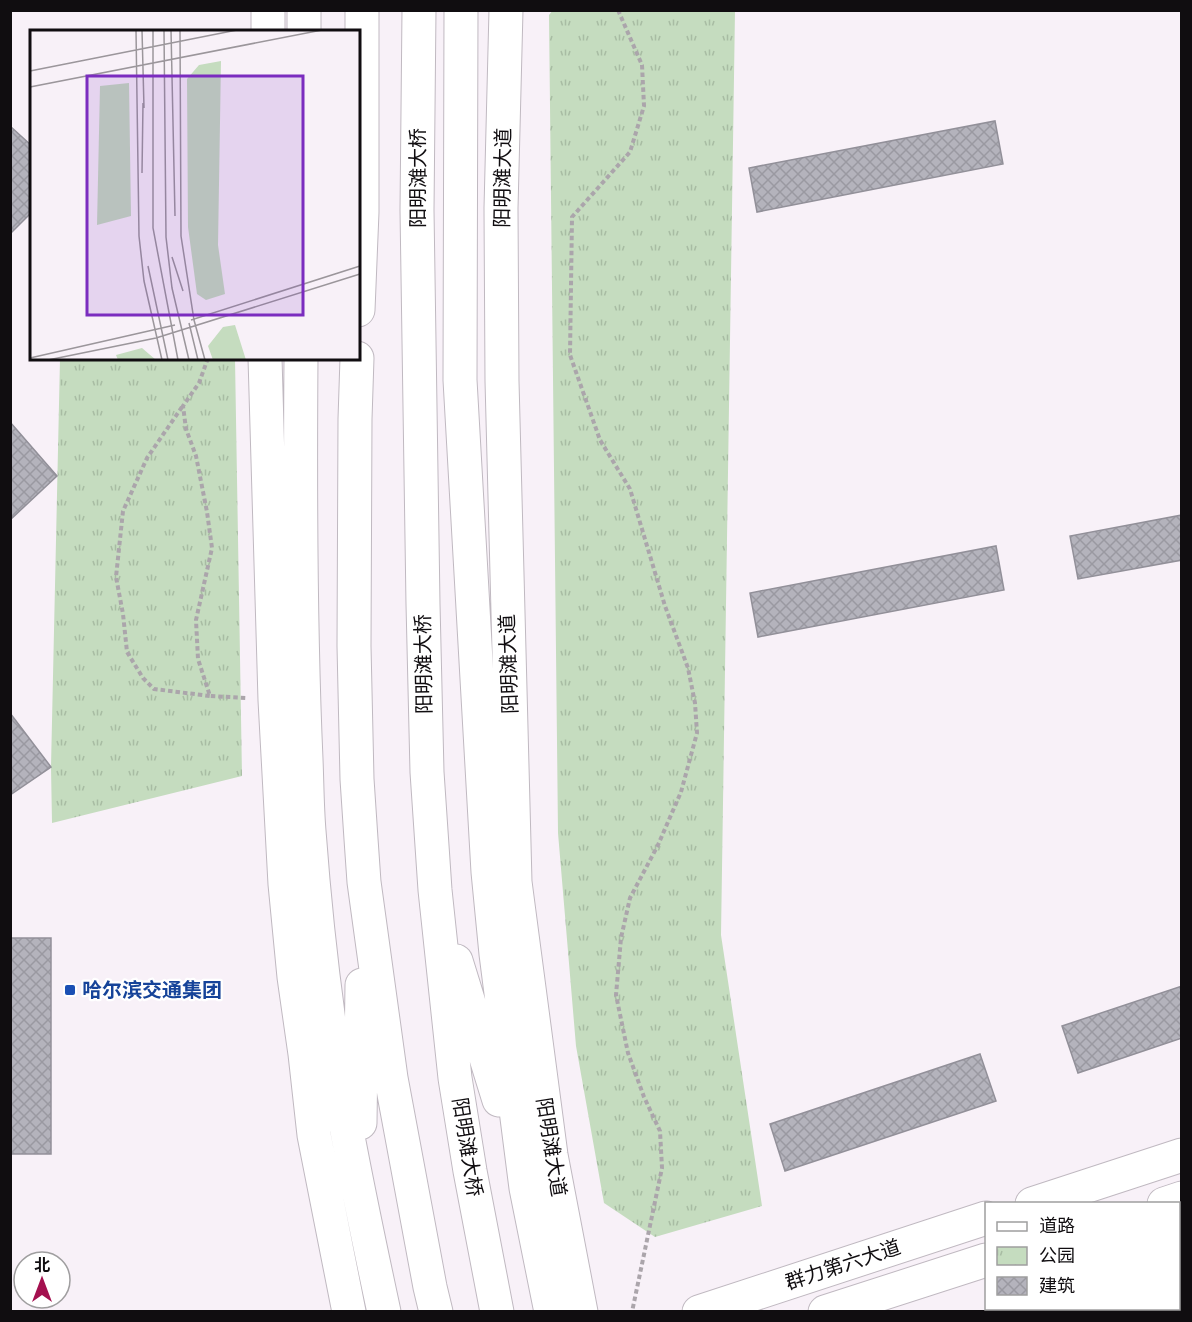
<svg xmlns="http://www.w3.org/2000/svg" width="1192" height="1322" font-family="Karla,'Noto Sans SC',sans-serif">
	<style>
		.park { fill: url(#park-tufts) }
		.building { fill: url(#building-cross-hatch); stroke: #929099; stroke-width: 1.5 }
		.lines { fill: none; stroke-linecap: round; stroke-linejoin: round }
		.secondary-casing { stroke: #c0b9c1; stroke-width: 35 }
		.highway-casing { stroke: #c0b9c1; stroke-width: 35 }
		.path { stroke: #aba5ab; stroke-width: 4; stroke-dasharray: 4.5 3; stroke-linecap: butt }
		.secondary { stroke: #fff; stroke-width: 33 }
		.highway { stroke: #fff; stroke-width: 33 }
		.transit-dot { fill: #1a4fb4; stroke: #fff; stroke-width: 2 }
		.labels { text-anchor: middle; dominant-baseline: central; stroke-width: 4.5; stroke-linejoin: round; paint-order: stroke }
		.street-label { font-size: 20px; fill: #100d10; stroke: #fff }
		.transit-label { font-size: 20px; font-weight: bold; fill: #164399; stroke: #fff; text-anchor: start }
		.inset-road { fill: none; stroke: #9b969b; stroke-width: 1.5 }
		.view { fill: #7b2cbf; fill-opacity: 0.15; stroke: #7b2cbf; stroke-width: 3 }
		.inset-edge { fill: none; stroke: #100d10; stroke-width: 3 }
	</style>
	<defs>
		<pattern id="park-tufts" width="24" height="20" patternUnits="userSpaceOnUse" patternTransform="scale(1.5)"><rect width="24" height="20" fill="#c5dcbf"/><path d="M3 7l-1-3M5 7V3M7 7l1-3M15 17l-1-3M17 17v-4M19 17l1-3" fill="none" stroke="#a8bca3"/></pattern>
		<pattern id="building-cross-hatch" width="8" height="8" patternUnits="userSpaceOnUse" patternTransform="scale(1.5)"><rect width="8" height="8" fill="#b4b3bc"/><path d="M0 0l8 8M0 8l8-8" fill="none" stroke="#9a99a1"/></pattern>
	</defs>
	<rect width="100%" height="100%" fill="#f8f1f8"/>
	<path class="park" d="M553,10L735,11L721,935L762,1206L655,1237L604,1203L576,1046L558,833L549,15Z
		M60,359H235L242,776L52,823L51,767Z"/>
	<path class="building" d="M995,121L1003,164L757,212L749,168Z
		M10,126L32,146V212L10,234Z
		M10,422L57,476L10,520Z
		M1182,515V560L1078,579L1070,536Z
		M996,546L1004,590L758,637L750,593Z
		M10,713L51,767L10,795Z
		M10,938H51V1154H10Z
		M1182,986V1038L1078,1073L1062,1026Z
		M980,1054L996,1101L785,1171L770,1124Z"/>
	<g class="lines">
		<g class="secondary-casing">
			<path id="secondary" d="M1032,1204L1182,1155
				M1164,1204L1182,1198
				M699,1312L986,1218
				M825,1312L986,1260"/>
		</g>
		<g class="highway-casing">
			<path id="highway" d="M304,10V32
				M419,10L417,210L423,604L427,772L435,890L455,1078L470,1171L497,1312
				M461,10L460,380L488,872L496,954L526,1188L551,1312
				M506,10L501,208L502,381L515,882L551,1155L581,1312
				M268,32V10
				M358,310L362,212V10
				M265,358L275,700L285,884L294,977L305,1054L314,1135L349,1312
				M301,358C300,492 300,625 306,759C307,783 307,807 309,831C315,912 324,994 337,1075C350,1154 367,1233 384,1312
				M357,358L355,419L354,646L357,779L361,839L364,882L391,1078L430,1287L436,1312
				M456,961L499,1100
				M360,1123L362,985"/>
		</g>
		<path class="path" d="M618,10L642,65L644,106L630,152L572,217L570,355L600,440L630,489L665,606L688,668L695,703L697,733L681,792L658,845L630,898L621,938L616,995L628,1053L644,1097L660,1131L662,1168L632,1312
			M208,358L199,383L183,406L186,429L196,456L207,512L212,548L196,620L198,659L210,696L247,698
			M182,407L147,458L123,511L116,577L123,614L127,652L143,678L154,689L210,696"/>
		<use href="#secondary" class="secondary"/>
		<use href="#highway" class="highway"/>
	</g>
	<rect class="transit-dot" x="64" y="984" width="12" height="12" rx="3"/>
	<g class="labels">
		<g class="street-label">
			<text transform="translate(418 178) rotate(-90)">阳明滩大桥</text>
			<text transform="translate(503 178) rotate(-89)">阳明滩大道</text>
			<text transform="translate(424 664) rotate(-91)">阳明滩大桥</text>
			<text transform="translate(509 664) rotate(-92)">阳明滩大道</text>
			<text transform="translate(467 1147) rotate(81)">阳明滩大桥</text>
			<text transform="translate(551 1147) rotate(81)">阳明滩大道</text>
			<text transform="translate(843 1265) rotate(-18)">群力第六大道</text>
		</g>
		<g class="transit-label">
			<text x="82" y="990">哈尔滨交通集团</text>
		</g>
	</g>
	<g transform="translate(30 30)">
		<rect width="330" height="330" fill="#f8f1f8"/>
		<path d="M191,31L188,215L195,264L176,270L167,264L158,197L157,49L169,35ZM99,53L101,186L67,195L70,56ZM205,295L216,330H183L178,316L193,297ZM112,318L126,330H88L86,325Z" fill="#c5dcbf"/>
		<path class="inset-road" d="M106,0L109,206L114,251L132,330M112,0L114,78M123,0V198L148,330M134,0L136,207L142,258L159,330M141,0L145,186M150,0L151,206L164,290L175,330M0,41L207,0M0,57L292,0M112,143L113,73M142,227L153,261M118,236L138,330M161,290L330,236M159,293L168,330M0,328L145,295M18,330L126,308L330,244"/>
		<path class="view" d="M57,46H273V285H57Z"/>
		<rect width="330" height="330" class="inset-edge"/>
	</g>
	<rect width="1192" height="1322" fill="none" stroke="#100d10" stroke-width="24"/>
	<rect x="985" y="1202" width="195" height="108" fill="#ffffff" stroke="#9f9e9f" stroke-width="1.5"/>
	<rect x="997" y="1222" width="30" height="9" fill="#ffffff" stroke="#9f9e9f" stroke-width="1.5"/>
	<text x="1039" y="1232" font-size="18" fill="#100d10">道路</text>
	<rect x="997" y="1247" width="30" height="18" fill="url(#park-tufts)" stroke="#9f9e9f" stroke-width="1.5"/>
	<text x="1039" y="1262" font-size="18" fill="#100d10">公园</text>
	<rect x="997" y="1277" width="30" height="18" fill="url(#building-cross-hatch)" stroke="#9f9e9f" stroke-width="1.5"/>
	<text x="1039" y="1292" font-size="18" fill="#100d10">建筑</text>
	<g transform="translate(42 1280)"><circle r="28" fill="#ffffff" stroke="#9f9e9f" stroke-width="1.5"/>
	<path d="M0-4.5L10 22L0 15L-10 22Z" fill="#a4104f"/>
	<text y="-9" font-size="16" font-weight="bold" text-anchor="middle" fill="#100d10">北</text>
	</g>
</svg>
